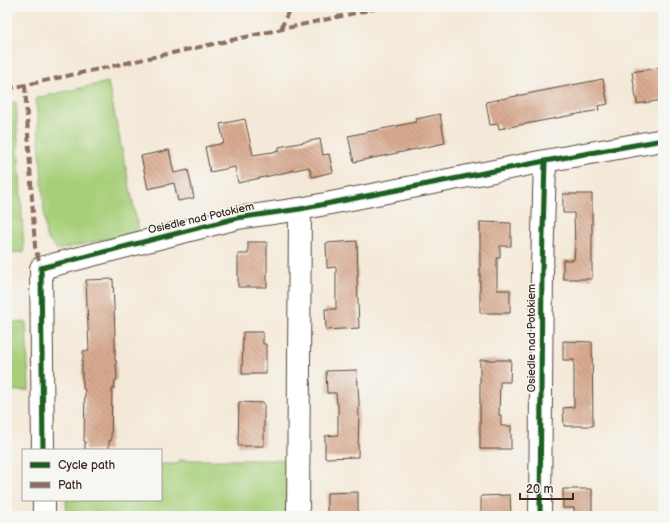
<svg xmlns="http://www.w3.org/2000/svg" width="670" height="523" font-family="'Balsamiq Sans',sans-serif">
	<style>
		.grass { fill: #a7cf7a; stroke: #717c4c }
		.building { fill: url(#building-back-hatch) }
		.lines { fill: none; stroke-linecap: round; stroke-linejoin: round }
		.minor-casing { stroke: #57473a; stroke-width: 24 }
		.minor { stroke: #fff; stroke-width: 22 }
		.quiet { stroke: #8d6e63; stroke-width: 4; stroke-dasharray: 8 4; stroke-linecap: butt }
		.cycleway-casing { stroke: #f6f6f2; stroke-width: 8 }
		.cycleway { stroke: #1b5e20; stroke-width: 5 }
		.labels { text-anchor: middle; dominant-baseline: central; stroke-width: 3; stroke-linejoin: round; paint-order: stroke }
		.street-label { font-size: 11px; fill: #3b2a1e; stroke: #f6f6f2 }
	</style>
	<defs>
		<pattern id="building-back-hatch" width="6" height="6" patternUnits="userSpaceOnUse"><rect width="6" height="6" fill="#d9ab91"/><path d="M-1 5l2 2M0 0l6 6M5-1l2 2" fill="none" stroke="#b18b76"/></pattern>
	</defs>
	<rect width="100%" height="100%" fill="#f6f6f2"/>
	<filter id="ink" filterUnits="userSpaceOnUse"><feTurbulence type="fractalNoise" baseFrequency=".025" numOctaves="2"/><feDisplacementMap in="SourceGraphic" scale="8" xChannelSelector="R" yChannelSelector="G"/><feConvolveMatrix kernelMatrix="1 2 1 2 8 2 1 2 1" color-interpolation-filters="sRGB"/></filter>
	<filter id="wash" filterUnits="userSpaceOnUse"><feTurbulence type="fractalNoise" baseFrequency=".012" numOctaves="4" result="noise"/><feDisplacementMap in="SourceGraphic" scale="16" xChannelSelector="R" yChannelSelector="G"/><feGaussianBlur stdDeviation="0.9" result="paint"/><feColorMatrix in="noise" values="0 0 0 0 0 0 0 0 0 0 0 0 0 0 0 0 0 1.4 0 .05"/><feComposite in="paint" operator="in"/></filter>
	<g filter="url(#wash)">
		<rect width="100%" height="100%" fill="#f4e9d8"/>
		<path class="grass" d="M108,82L139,232L57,250L46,237L36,98Z
			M16,102L24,252L7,253V104Z
			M26,322L29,390L7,391V323Z
			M179,460H287V516H67L66,500H161V464H179Z"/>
		<g id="blocks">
			<path class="building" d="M663,67V100L637,104L632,72Z
				M603,79L608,104L598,106L599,110L499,129L498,124L490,125L486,102Z
				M440,114L445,143L354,162L348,136L416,122V119Z
				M245,119L253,155L279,151V147L320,139L323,155L329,154L333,172L312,177L309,167L238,183L235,167L210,172L205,147L224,143L220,124Z
				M169,150L174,173L188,170L194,198L178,201L174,183L148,189L141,156Z
				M563,194H592V279H563V260H574L575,247L574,213H563Z
				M480,222L511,223V246H500V258H497V290H510V313H480Z
				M357,241L358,277H357L359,328L326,330L325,309H336V267L327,268L326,243Z
				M248,242H267V287H238V254H248Z
				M113,279L115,337V360H116L117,380H115L114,389H112L111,441H109V450H85V441H84L85,389H83V380H82V360H83V351H89L86,280Z
				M243,332H263V344H266V374H242Z
				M563,341L592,342L593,426H564L563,408L574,407V360H563Z
				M480,360H511L510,382H500L499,415H501V426H511V449H480Z
				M357,370L359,403L358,457L325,458V436L338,435V404H337L336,393H327L326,371Z
				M239,402L264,403V446H238Z
				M563,489H592V516H574V508H563Z
				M358,492V516H327V493Z
				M510,495L511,516H481V496Z"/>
		</g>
	</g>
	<g filter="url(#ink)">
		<use href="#blocks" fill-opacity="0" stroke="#57473a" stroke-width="1"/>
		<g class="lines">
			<g class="minor-casing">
				<path id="minor" d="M43,450L41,268L237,218L300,209L545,161L663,140
					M44,500V516
					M298,516L300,209
					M540,516L542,270L545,161"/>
			</g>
			<use href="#minor" class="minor"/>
			<path class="quiet" d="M281,29L290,7
				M25,85L35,247L41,268
				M7,89L383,7"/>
			<g class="cycleway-casing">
				<path id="cycleway" d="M43,450L41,268L237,218L300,209L545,161L663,140
					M540,516L542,270L545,161"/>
			</g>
			<use href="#cycleway" class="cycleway"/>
		</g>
	</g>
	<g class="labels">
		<g class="street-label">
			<text transform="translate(201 218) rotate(-13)">Osiedle nad Potokiem</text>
			<text transform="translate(531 338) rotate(-90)">Osiedle nad Potokiem</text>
		</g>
	</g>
	<rect width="670" height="523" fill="none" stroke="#f6f6f2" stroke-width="24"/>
	<rect x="22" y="449" width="140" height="52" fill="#f6f6f2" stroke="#aba49d"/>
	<rect x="30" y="462" width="20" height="6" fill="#1b5e20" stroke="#aba49d"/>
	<text x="58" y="469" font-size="12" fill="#3b2a1e">Cycle path</text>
	<rect x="30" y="482" width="20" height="6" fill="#8d6e63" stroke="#aba49d"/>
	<text x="58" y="489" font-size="12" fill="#3b2a1e">Path</text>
	<path d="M520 493v6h53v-6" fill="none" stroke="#3b2a1e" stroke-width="2"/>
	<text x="526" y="493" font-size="12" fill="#3b2a1e" stroke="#f6f6f2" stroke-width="3" paint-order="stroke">20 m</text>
</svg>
